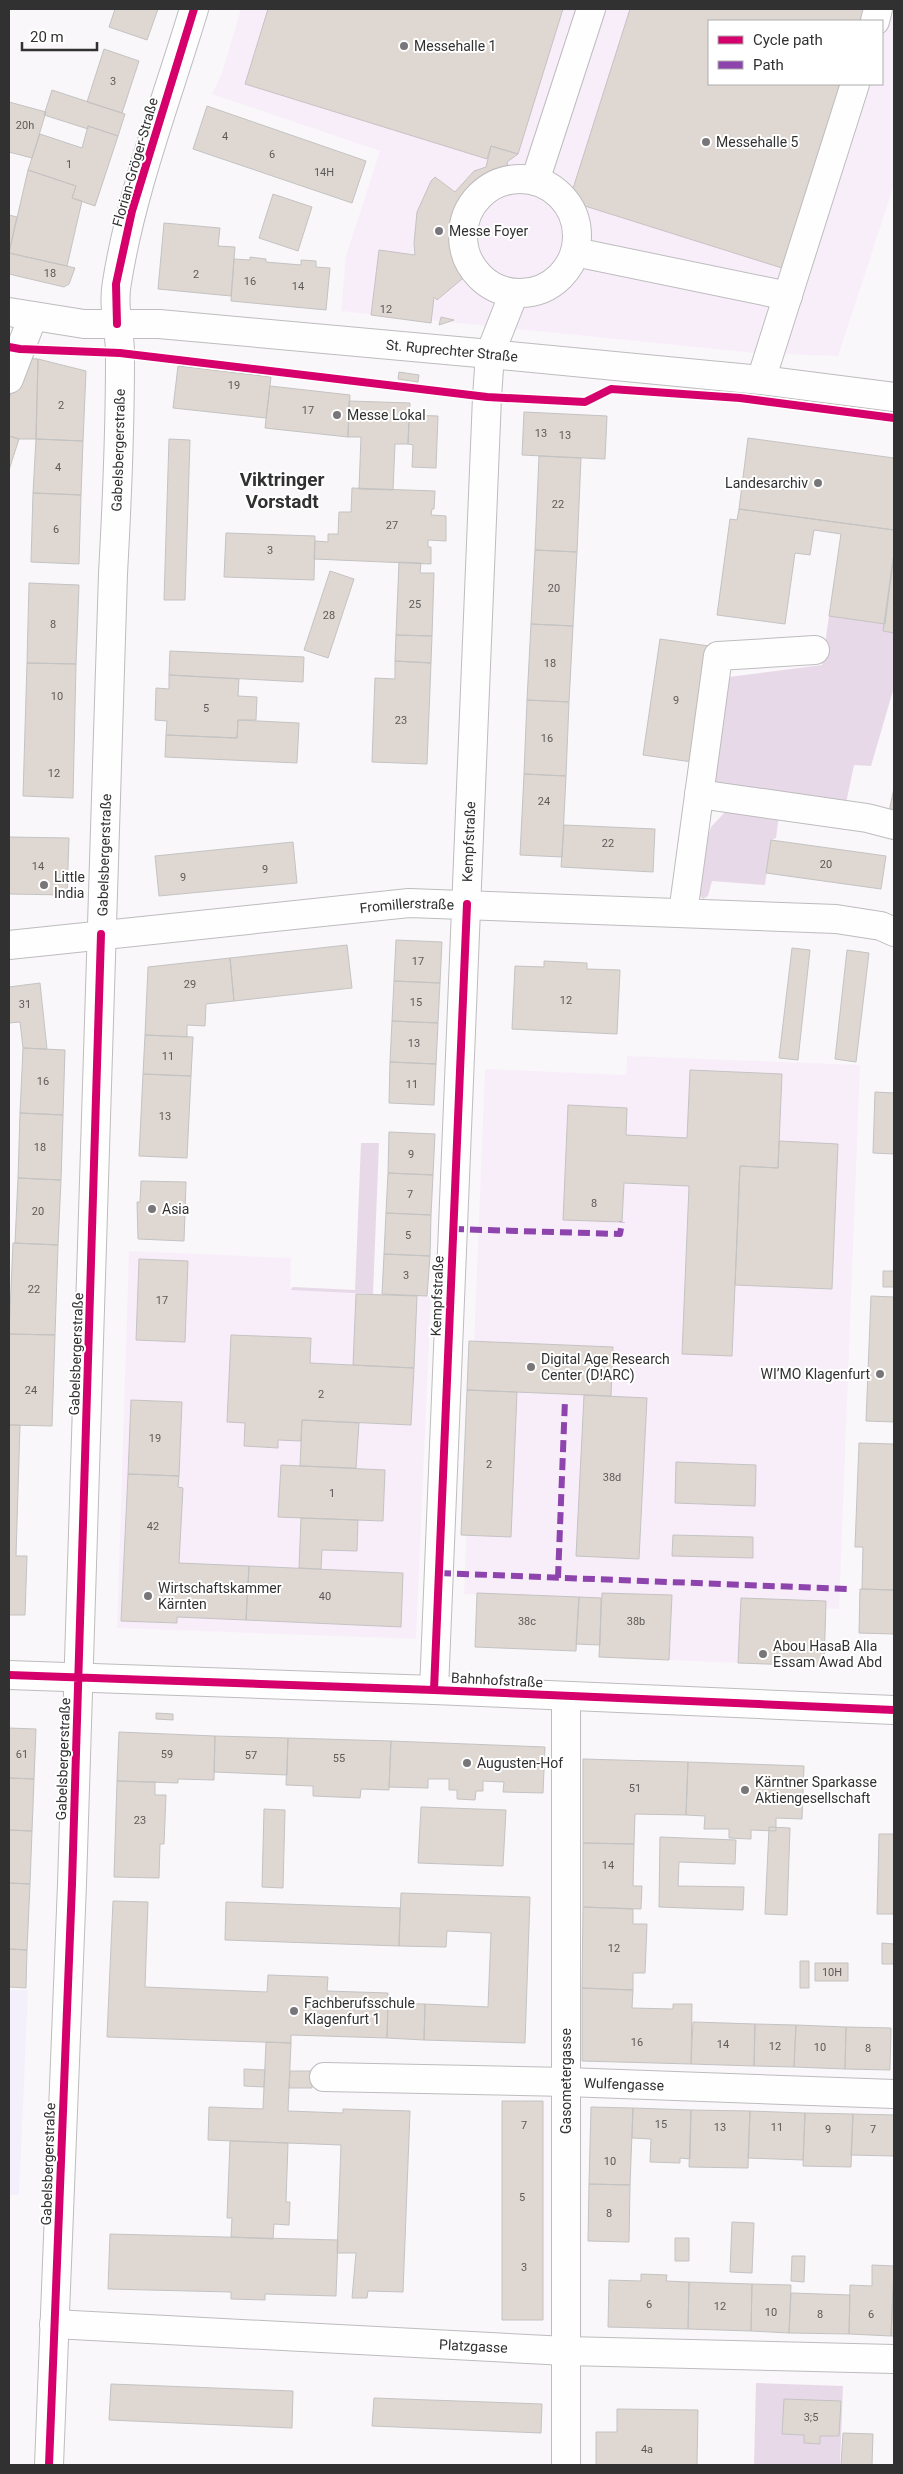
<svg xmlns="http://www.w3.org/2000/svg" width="903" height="2474" font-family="Roboto,sans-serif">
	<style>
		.commercial { fill: #f8eefa; fill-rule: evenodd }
		.industrial { fill: #f4f0fb }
		.green { fill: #e8d9e9 }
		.building { fill: #dfd7d1; stroke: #c4c3c3 }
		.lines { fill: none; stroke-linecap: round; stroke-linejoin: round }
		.minor-casing { stroke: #bebcbe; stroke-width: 30 }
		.minor { stroke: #fefefe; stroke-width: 28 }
		.quiet { stroke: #8e44ad; stroke-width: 6; stroke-dasharray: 12 6; stroke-linecap: butt }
		.cycleway-casing { stroke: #fff; stroke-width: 11 }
		.cycleway { stroke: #d6006c; stroke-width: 8 }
		.poi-dot { fill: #787678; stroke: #fff; stroke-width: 2 }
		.labels { text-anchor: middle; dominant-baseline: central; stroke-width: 4; stroke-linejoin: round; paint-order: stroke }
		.number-label { font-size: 11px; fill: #5d5a5a }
		.poi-label { font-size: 14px; fill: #323132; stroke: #fff; text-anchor: start }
		.street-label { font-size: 14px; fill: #323132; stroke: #fff }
		.district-label { font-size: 19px; font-weight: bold; fill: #323132; stroke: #fff }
	</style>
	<rect width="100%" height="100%" fill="#f9f7f9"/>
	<path class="commercial" d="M241,9H894V185L838,356L755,353L341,311L346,256L380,151L212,94L222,73ZM709,21H882V84H709Z
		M627,1056L860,1065L839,1609L741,1605L738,1663L669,1660L671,1602L464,1594L485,1069L626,1075Z
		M129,1251L291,1258L290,1290L431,1296L416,1639L117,1628Z"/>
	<path class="industrial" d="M9,1990H28L19,2195H9Z"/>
	<path class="green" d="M829,616L885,624L883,631L894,633V687L871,766L854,765L846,803L713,784L729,677L822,665Z
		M726,811L779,816L776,838L771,840L765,885L712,881L708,896L703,899L696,892L702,855L711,827Z
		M361,1143H379L373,1294L290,1290L293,1287L355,1290Z
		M756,2383L843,2386L840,2465H754Z"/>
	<path class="building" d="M115,9H158L147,40L109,27Z
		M268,9H563L518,154L491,146L487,159L245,84Z
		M630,9H867L863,21H709V84H843L785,269L569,201Z
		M104,49L139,61L122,113L87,102Z
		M52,90L125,114L118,136L88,126V129L44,115Z
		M9,102L46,112L32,158L9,152Z
		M207,106L366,161L352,203L193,149Z
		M88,126L118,136L95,206L72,198L76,186L28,170L40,134L82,148Z
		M491,146L518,154L507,162L510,180L491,187L479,197L464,223L463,239L466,254L474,269L437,300L434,297L431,323L371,315L379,250L415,255L414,243L417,212L431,181L435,177L455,192L474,171L486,167Z
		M28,170L76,186L72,198L82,201L67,266L9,253Z
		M273,194L312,207L298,251L259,238Z
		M9,215L17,217L9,252Z
		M164,223L220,228L218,246L235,247L231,296L158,289Z
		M9,253L67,266L75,268L69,284L64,287L9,274Z
		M250,257L266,259V262L301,265V260L316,261V267L330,268L326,310L231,301L234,259L250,260Z
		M441,317L454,320L439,325Z
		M24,358L38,359L36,439H19L9,436V399Z
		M38,359L86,371L83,441L36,439Z
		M178,366L271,377L266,418L173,408Z
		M399,372L419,375L418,382L398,379Z
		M270,386L350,395L348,437L265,428Z
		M349,401L410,403L408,444H395L393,490L359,489L361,437H348Z
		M524,412L607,416L605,459L522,455Z
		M409,415L438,416L436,468L412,467L413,445L408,444Z
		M9,436L19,439L9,470Z
		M748,438L894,458V530L739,509Z
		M36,439L83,441L81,495L33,493Z
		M169,439L190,440L185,600H164Z
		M539,456L581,458L577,552L535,550Z
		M352,488L435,491L434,509H432L431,515L446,516V541L428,540V547H431V564L314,559L315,541L328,542V534H338L339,512H351Z
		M33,493L81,495L79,564L31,562Z
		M739,509L894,530V553L885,624L829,616L841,534L814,530L810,555L795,553L785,624L717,615L730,519L737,520Z
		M226,533L315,536L314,580L224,577Z
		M535,550L577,552L573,626L531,624Z
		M894,553V633L883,631Z
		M399,562L421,563L420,573H434L432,636L396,635Z
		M330,571L354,579L328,658L304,650Z
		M29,583L79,585L76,664L27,663Z
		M531,624L573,626L569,702L527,700Z
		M396,635L432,636L431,663L395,661Z
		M660,639L709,646L692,762L643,755Z
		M170,651L304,657L303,682L169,675Z
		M395,661L431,663L427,764L372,762L375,678L395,679Z
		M27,663L76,664L73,798L23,796Z
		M169,675L239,679L238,696L257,697L256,720H238L237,738L166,735L167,721L155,720L156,688L169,689Z
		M527,700L569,702L566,776L524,774Z
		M238,720L299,723L297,763L165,757L166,735L237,738Z
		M524,774L566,776L562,857L520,855Z
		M894,788V814L889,812Z
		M564,825L655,829L653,872L561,867Z
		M9,837L69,838L67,895L9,894Z
		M771,840L886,856L881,889L766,873Z
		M293,842L297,883L159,896L155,856Z
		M396,940L442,942L440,983L394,981Z
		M347,945L352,988L234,1001L230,958Z
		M792,948L810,950L798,1060L779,1058Z
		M847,950L869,953L856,1062L835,1059Z
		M230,958L234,1001L206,1004L205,1026L187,1025V1037L145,1035L148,967Z
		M544,961L587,963V969L620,970L617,1034L512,1029L515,966L544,967Z
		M394,981L440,983L438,1023L392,1021Z
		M40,983L47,1049L23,1048L20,1022L9,1023V987Z
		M392,1021L438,1023L436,1064L390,1062Z
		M145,1035L193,1037L191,1076L143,1074Z
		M23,1048L65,1050L63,1115L20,1113Z
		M390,1062L436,1064L434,1105L389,1103Z
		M690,1070L782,1074L778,1168L740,1166L732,1356L682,1354L689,1186L624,1183L622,1222L563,1220L568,1105L627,1108L626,1135L687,1138Z
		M143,1074L191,1076L187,1158L139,1156Z
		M875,1092L894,1093V1154L873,1153Z
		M20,1113L63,1115L61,1180L18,1178Z
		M389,1132L435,1134L433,1175L388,1173Z
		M779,1141L838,1144L832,1289L735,1285L740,1166L778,1168Z
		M388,1173L433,1175L431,1215L386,1213Z
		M18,1178L61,1180L58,1245L15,1243Z
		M141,1181L186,1182L184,1241L138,1239L137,1202H140Z
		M386,1213L431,1215L430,1256L384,1254Z
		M13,1243L58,1245L55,1335L9,1334Z
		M384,1254L430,1256L427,1296L382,1294Z
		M139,1259L188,1261L185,1342L136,1340Z
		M883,1271H894V1287H883Z
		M356,1294L417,1296L414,1368L353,1365Z
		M871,1296L894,1297V1422L866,1421Z
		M9,1334L55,1335L52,1426L9,1425Z
		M231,1335L311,1338L310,1363L414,1368L411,1425L302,1420L301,1441L278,1440V1448L244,1446L245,1423L227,1422Z
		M469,1341L613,1347L611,1396L467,1390Z
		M467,1390L517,1392L511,1537L461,1535Z
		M584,1395L647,1398L639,1559L576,1556Z
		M131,1400L182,1402L179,1476L128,1474Z
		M302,1420L359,1423L356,1468L300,1466Z
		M9,1425H20L16,1556H27L25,1615H9Z
		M859,1443L894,1444V1590L862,1589L863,1547H855Z
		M676,1462L756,1465L755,1506L675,1503Z
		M281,1465L385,1470L383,1521L278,1517Z
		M128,1474L179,1476L178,1487L183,1488L179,1563L249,1566L246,1620L177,1617V1623L121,1621Z
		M301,1518L358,1520L357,1551L322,1550L321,1569L299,1568Z
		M673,1535L753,1537V1558L672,1556Z
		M249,1566L403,1573L401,1627L246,1620Z
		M860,1589L894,1590V1634L859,1633Z
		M477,1593L579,1597L576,1651L475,1647Z
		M602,1593L672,1595L669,1660L599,1657Z
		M579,1597L601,1598L600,1645L576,1644Z
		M741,1598L826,1601L824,1666L738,1663Z
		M156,1713L173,1714V1720L156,1719Z
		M9,1728L36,1729L34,1779L9,1778Z
		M119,1732L215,1736L214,1780L178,1779V1783L117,1781Z
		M215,1736L288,1738L287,1775L214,1772Z
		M288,1738L391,1741L389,1790L361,1789L360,1798L313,1796V1786L286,1785Z
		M391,1741L545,1747L543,1793L503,1792L504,1782L483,1781V1791H476L475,1800L457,1799V1790H449V1779H428V1788L389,1787Z
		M583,1759L688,1762L686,1815L635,1814L634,1844L583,1843Z
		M688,1762L804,1766L802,1819L776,1818V1831L751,1830V1839L729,1838V1829H704L705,1816L686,1815Z
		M9,1778L34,1779L32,1831L9,1830Z
		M117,1781L155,1782V1795H166L164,1844H160L159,1878L114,1877Z
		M421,1807L506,1810L503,1866L418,1863Z
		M264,1809L285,1810L283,1888L262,1887Z
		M769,1827L790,1828L787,1915L765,1914Z
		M9,1830L32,1831L30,1884L9,1883Z
		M879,1834H894V1914H877Z
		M660,1837L736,1840L735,1864L679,1862L678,1886L744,1887L743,1910L659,1907Z
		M583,1843L634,1844L633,1886H642L641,1909L583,1907Z
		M9,1883L30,1884L27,1950L9,1949Z
		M401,1893L530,1897L525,2043L424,2040L425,2004L488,2007L491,1933L447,1931L446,1947L399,1946Z
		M113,1901L148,1902L145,1987L267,1992L268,1975L328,1977L327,1991L388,1993L387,2038L291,2035V2043L107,2037Z
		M226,1902L400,1908L399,1946L225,1940Z
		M583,1907L633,1909V1924H647L645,1973H633V1990L582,1988Z
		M882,1943L894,1944V1964H882Z
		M9,1949L27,1950L26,1988L9,1987Z
		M800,1961H809V1988H800Z
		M815,1963H848V1981H815Z
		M582,1988L633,1990L632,2008L673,2009V2004H692L691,2064L582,2061Z
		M388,2003L425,2004L424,2040L387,2038Z
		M693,2022L755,2024L754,2066L691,2064Z
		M755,2024L796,2025L794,2067L754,2066Z
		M796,2025L846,2027L845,2069L794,2067Z
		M846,2027L891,2028L890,2070L845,2069Z
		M266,2042L291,2043L288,2111L343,2113V2109L410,2111L403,2292L368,2291L367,2298H352L356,2253H337L341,2145L208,2140L209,2107L263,2109Z
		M244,2069L265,2070L264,2087L244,2086Z
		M290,2071H313L312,2088H289Z
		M502,2101H543V2320H502Z
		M591,2107L633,2108L630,2185L589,2184Z
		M633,2108L691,2110L690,2159L680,2158V2163L650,2162L651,2139L632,2138Z
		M691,2110L750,2111L748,2168L689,2167Z
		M750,2111L805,2113L803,2160L748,2158Z
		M805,2113L853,2114L851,2167L803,2166Z
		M853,2114L894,2115V2156L851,2155Z
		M230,2141L288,2143L286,2202H290L289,2225L274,2224L273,2239L231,2237L232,2218H227Z
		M589,2184L630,2185L629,2242L588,2241Z
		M732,2222L754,2223L752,2273L730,2272Z
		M110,2234L338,2240L336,2296L265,2294V2300L231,2299V2292L108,2289Z
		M675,2238H689V2261H675Z
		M792,2256H805L804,2282L791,2281Z
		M872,2265L894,2266L891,2336L849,2334L850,2285L872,2286Z
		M641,2274L667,2275L666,2281L689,2282L688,2329L608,2327L609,2280L641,2281Z
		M689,2282L752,2284L751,2331L688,2329Z
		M752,2284L791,2285L789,2333L751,2331Z
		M893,2291L894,2292V2336H891Z
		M791,2293L850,2295L849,2334L789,2333Z
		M111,2384L293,2391L292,2428L109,2420Z
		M374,2398L542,2404L541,2433L372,2426Z
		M784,2399L841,2401L839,2436H820V2444L804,2443V2435L782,2434Z
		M617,2409L698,2410L697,2465H596V2432H617Z
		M843,2433L873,2434L872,2465H841Z"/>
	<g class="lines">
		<g class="minor-casing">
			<g id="minor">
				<path d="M875,21L878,9"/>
				<circle cx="520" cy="236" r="57"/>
				<path d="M535,181L591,9"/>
				<path d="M575,252L788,296"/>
				<path id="s1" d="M9,312L84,324H159L490,354L761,380L894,397"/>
				<path d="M9,379L33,316"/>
				<path d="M761,380L855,84"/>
				<path d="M699,794L867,818L894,825"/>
				<path d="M683,913L718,656L815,650"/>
				<path id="s2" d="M9,945L409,903L836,919L881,926L894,932"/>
				<path d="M9,1675L434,1690L894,1710"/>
				<path id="s3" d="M434,1690L487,397L490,354L514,293"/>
				<path id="s4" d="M324,2077L566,2082L894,2094"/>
				<path id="s5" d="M54,2324L566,2351L894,2359"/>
				<path id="s6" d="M49,2465L72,1884L113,574C117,502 120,430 120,358C121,333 112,308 117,282C132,189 167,99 194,9"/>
				<path d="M566,2465V1696"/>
			</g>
		</g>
		<use href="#minor" class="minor"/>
		<path class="quiet" d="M452,1229L620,1234L622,1222
			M439,1573L848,1589
			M558,1578L565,1400"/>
		<g class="cycleway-casing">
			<path id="cycleway" d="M117,324L116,284L132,211L194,9
				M9,347L20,349L120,353L487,397L585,402L611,389L740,398L894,418
				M9,1675L434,1690L894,1710
				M434,1690L467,904
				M49,2465L72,1884L101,934"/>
		</g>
		<use href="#cycleway" class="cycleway"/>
	</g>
	<g class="poi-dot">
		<circle cx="404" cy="46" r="5"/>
		<circle cx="706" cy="142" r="5"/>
		<circle cx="439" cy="231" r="5"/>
		<circle cx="337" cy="415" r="5"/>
		<circle cx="818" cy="483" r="5"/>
		<circle cx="44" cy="885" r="5"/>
		<circle cx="152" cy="1209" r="5"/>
		<circle cx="531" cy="1367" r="5"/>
		<circle cx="880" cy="1374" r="5"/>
		<circle cx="148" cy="1596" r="5"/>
		<circle cx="763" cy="1654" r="5"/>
		<circle cx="467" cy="1763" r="5"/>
		<circle cx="745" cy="1790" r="5"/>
		<circle cx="294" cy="2011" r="5"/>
	</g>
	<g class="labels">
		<g class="number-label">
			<text x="113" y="81">3</text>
			<text x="25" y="125">20h</text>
			<text x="225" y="136">4</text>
			<text x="272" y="154">6</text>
			<text x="69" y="164">1</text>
			<text x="324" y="172">14H</text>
			<text x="50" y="273">18</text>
			<text x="196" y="274">2</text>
			<text x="250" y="281">16</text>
			<text x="298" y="286">14</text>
			<text x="386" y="309">12</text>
			<text x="234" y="385">19</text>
			<text x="61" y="405">2</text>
			<text x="308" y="410">17</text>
			<text x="541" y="433">13</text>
			<text x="565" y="435">13</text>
			<text x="58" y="467">4</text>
			<text x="558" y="504">22</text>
			<text x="392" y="525">27</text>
			<text x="56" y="529">6</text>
			<text x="270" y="550">3</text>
			<text x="554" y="588">20</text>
			<text x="415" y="604">25</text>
			<text x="329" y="615">28</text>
			<text x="53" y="624">8</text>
			<text x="550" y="663">18</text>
			<text x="57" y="696">10</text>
			<text x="676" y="700">9</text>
			<text x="206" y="708">5</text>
			<text x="401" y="720">23</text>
			<text x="547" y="738">16</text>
			<text x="54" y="773">12</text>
			<text x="544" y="801">24</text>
			<text x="608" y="843">22</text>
			<text x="826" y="864">20</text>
			<text x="38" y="866">14</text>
			<text x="265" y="869">9</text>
			<text x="183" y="877">9</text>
			<text x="418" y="961">17</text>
			<text x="190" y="984">29</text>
			<text x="566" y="1000">12</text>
			<text x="416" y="1002">15</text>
			<text x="25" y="1004">31</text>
			<text x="414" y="1043">13</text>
			<text x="168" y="1056">11</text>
			<text x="43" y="1081">16</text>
			<text x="412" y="1084">11</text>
			<text x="165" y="1116">13</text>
			<text x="40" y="1147">18</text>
			<text x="411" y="1154">9</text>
			<text x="410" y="1194">7</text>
			<text x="594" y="1203">8</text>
			<text x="38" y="1211">20</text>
			<text x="408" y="1235">5</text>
			<text x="406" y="1275">3</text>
			<text x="34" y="1289">22</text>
			<text x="162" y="1300">17</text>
			<text x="31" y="1390">24</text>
			<text x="321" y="1394">2</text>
			<text x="155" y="1438">19</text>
			<text x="489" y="1464">2</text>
			<text x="612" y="1477">38d</text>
			<text x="332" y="1493">1</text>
			<text x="153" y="1526">42</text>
			<text x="325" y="1596">40</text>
			<text x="527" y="1621">38c</text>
			<text x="636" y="1621">38b</text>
			<text x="22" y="1754">61</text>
			<text x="167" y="1754">59</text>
			<text x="251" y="1755">57</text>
			<text x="339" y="1758">55</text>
			<text x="635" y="1788">51</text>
			<text x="140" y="1820">23</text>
			<text x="608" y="1865">14</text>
			<text x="614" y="1948">12</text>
			<text x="832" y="1972">10H</text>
			<text x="637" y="2042">16</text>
			<text x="723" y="2044">14</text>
			<text x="775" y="2046">12</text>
			<text x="820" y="2047">10</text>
			<text x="868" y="2048">8</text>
			<text x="661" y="2124">15</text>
			<text x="524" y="2125">7</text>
			<text x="720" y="2127">13</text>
			<text x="777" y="2127">11</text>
			<text x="828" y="2129">9</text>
			<text x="873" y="2129">7</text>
			<text x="610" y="2161">10</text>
			<text x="522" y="2197">5</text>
			<text x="609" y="2213">8</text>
			<text x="524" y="2267">3</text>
			<text x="649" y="2304">6</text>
			<text x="720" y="2306">12</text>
			<text x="771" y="2312">10</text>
			<text x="820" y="2314">8</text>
			<text x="871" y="2314">6</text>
			<text x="811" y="2417">3;5</text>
			<text x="647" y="2449">4a</text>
		</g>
		<g class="poi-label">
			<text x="414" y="46">Messehalle 1</text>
			<text x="716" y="142">Messehalle 5</text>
			<text x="449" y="231">Messe Foyer</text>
			<text x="347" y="415">Messe Lokal</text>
			<text x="808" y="483" text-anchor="end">Landesarchiv</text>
			<text x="54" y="877">Little<tspan x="54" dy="16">India</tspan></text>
			<text x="162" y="1209">Asia</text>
			<text x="541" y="1359">Digital Age Research<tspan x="541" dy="16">Center (D!ARC)</tspan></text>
			<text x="870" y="1374" text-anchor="end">WI’MO Klagenfurt</text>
			<text x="158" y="1588">Wirtschaftskammer<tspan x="158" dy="16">Kärnten</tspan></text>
			<text x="773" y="1646">Abou HasaB Alla<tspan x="773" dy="16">Essam Awad Abd</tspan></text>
			<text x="477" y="1763">Augusten-Hof</text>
			<text x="755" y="1782">Kärntner Sparkasse<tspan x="755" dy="16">Aktiengesellschaft</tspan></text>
			<text x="304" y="2003">Fachberufsschule<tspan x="304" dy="16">Klagenfurt 1</tspan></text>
		</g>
		<g class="street-label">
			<text transform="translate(135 162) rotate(-74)">Florian-Gröger-Straße</text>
			<text stroke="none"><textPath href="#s1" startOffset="445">St. Ruprechter Straße</textPath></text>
			<text stroke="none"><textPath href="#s6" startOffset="2016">Gabelsbergerstraße</textPath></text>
			<text stroke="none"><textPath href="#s3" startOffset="849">Kempfstraße</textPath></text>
			<text stroke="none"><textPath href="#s6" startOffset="1611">Gabelsbergerstraße</textPath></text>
			<text stroke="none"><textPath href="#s2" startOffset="400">Fromillerstraße</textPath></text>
			<text transform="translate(437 1296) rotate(-88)">Kempfstraße</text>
			<text transform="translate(76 1354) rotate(-88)">Gabelsbergerstraße</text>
			<text transform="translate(497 1680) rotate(3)">Bahnhofstraße</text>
			<text transform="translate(63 1759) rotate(-88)">Gabelsbergerstraße</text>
			<text transform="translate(566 2081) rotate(-90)">Gasometergasse</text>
			<text stroke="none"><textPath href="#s4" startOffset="300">Wulfengasse</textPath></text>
			<text transform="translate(48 2164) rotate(-88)">Gabelsbergerstraße</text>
			<text stroke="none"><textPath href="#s5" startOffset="420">Platzgasse</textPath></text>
		</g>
		<g class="district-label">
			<text x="282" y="479">Viktringer<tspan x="282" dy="22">Vorstadt</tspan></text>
		</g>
	</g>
	<rect width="903" height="2474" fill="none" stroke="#323132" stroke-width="20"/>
	<rect x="708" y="20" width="175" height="65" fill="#ffffff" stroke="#adadad"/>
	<rect x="718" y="36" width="25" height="8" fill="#d6006c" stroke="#adadad"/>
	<text x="753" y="45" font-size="15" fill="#323132">Cycle path</text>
	<rect x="718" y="61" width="25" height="8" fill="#8e44ad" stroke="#adadad"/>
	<text x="753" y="70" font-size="15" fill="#323132">Path</text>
	<path d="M22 42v8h75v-8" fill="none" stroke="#323132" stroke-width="2.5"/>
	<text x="30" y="42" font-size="15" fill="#323132" stroke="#ffffff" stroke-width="4" paint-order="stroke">20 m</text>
</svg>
